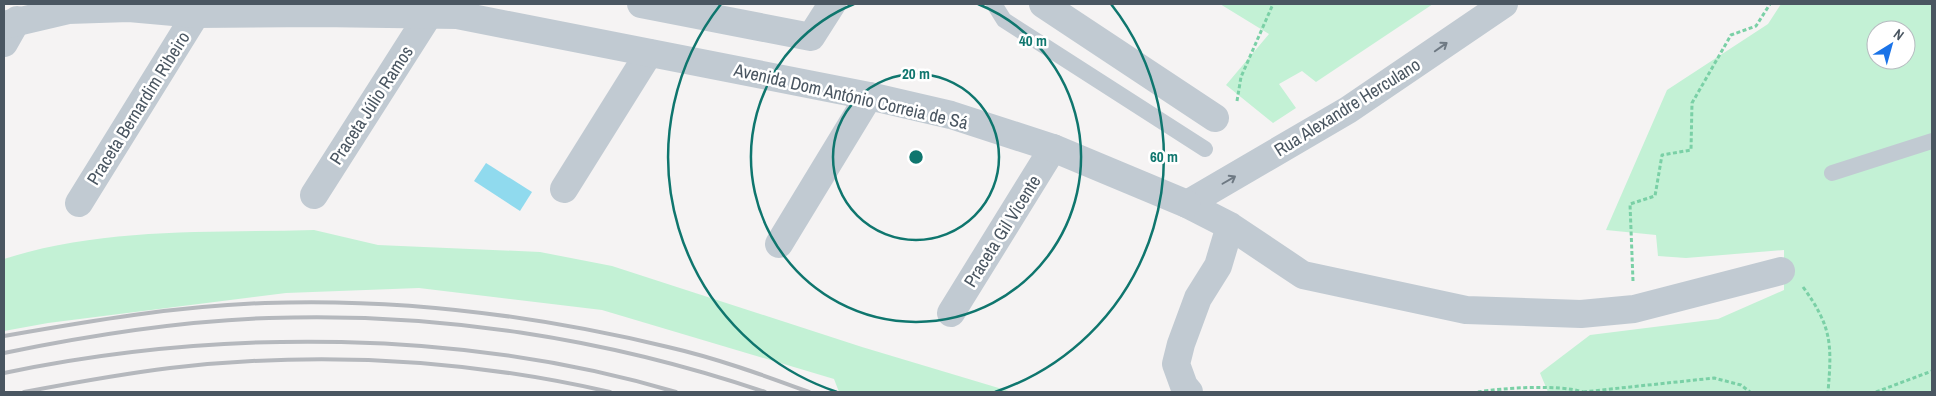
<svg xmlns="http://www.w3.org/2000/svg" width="1936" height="396" font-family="'Archivo Narrow',sans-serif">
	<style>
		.green { fill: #c3f1d5; fill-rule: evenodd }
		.water { fill: #90daee }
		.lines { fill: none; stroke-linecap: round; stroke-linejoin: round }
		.path { stroke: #7ad0a6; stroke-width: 3; stroke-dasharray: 4 2.5; stroke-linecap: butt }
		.service { stroke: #c1cad2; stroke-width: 16 }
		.minor { stroke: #c1cad2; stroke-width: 28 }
		.tertiary { stroke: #c1cad2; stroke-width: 28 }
		.rail { stroke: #b5b8bd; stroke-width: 4 }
		.oneway { stroke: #6e7983 }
		.ring { fill: none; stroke: #0f766e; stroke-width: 2.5 }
		.labels { text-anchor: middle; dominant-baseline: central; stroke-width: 5; stroke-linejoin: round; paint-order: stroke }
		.street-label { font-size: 18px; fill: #4a5661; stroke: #fff }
		.centre { fill: #0f766e; stroke: #fff; stroke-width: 2.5 }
		.ring-label { font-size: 15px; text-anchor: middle; font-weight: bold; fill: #0f766e; stroke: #fff; stroke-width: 5; stroke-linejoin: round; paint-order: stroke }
	</style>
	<rect width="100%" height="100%" fill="#f5f3f3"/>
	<path class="green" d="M1220,4H1433L1316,82L1302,71L1279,84L1296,108L1273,123L1226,85L1269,34Z
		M1781,4H1932V392H1548L1540,373L1590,335L1718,319L1784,290V250L1686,258L1658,256L1656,235L1606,230L1667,90L1768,24ZM1876,30H1906V60H1876Z
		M314,230L378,245L540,252L612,266L862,347L1012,392H839L834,379L602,310L419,288L286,293L48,323L4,331V259C103,227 211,233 314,230Z"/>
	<path class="water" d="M486,163L532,192L520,211L474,181Z"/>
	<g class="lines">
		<path class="path" d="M1237,101L1241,77L1273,4
			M1633,281L1630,204L1655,196L1662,155L1691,150L1692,103L1731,35L1756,26L1770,4
			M1803,287C1832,327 1832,344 1828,392
			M1478,392C1502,388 1560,384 1583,392
			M1583,392L1714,378L1741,385L1750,392
			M1876,392L1932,371"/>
		<path class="service" d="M994,4L1004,20L1205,149
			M1832,173L1932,141"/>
		<path class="minor" d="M641,4L811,37L832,4
			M1043,4L1215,118
			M4,43L17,20
			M564,189L649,53
			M314,195L428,16
			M79,203L196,14L189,4
			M1187,204L1230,226L1303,275L1466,310L1581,314L1634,309L1781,271
			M1187,204L1348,110L1504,4
			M779,244L869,96
			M951,313L1053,148
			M1189,392L1184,386L1176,364L1181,344L1198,298L1218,266L1230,226"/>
		<path class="tertiary" d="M4,25L68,10L129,8L196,14L319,13L457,15L869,96L951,115L1053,148L1187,204"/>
		<path class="rail" d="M4,336C90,321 177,306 265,303C402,298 535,315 668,347C716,358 763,375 809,392
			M4,353C91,335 180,321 269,318C437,312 606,338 765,392
			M4,373C219,328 464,329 676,392
			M24,392C72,383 121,374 170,368C316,351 466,359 610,392"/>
	</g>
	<defs><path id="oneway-shaft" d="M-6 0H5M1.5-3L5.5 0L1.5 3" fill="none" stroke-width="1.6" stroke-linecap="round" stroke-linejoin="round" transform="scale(1.25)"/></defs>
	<g class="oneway">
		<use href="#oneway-shaft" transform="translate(1441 47) rotate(-35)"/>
		<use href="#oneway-shaft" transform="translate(1229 180) rotate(-30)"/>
	</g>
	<g class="ring">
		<circle cx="916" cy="157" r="83"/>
		<path d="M978 4A165 165 0 1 1 854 4"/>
		<path d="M837 392A248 248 0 0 1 721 4M1111 4A248 248 0 0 1 995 392"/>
	</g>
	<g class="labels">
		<g class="street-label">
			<text transform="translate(851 96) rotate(13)">Avenida Dom António Correia de Sá</text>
			<text transform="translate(371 105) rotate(-57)">Praceta Júlio Ramos</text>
			<text transform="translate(1347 107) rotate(-32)">Rua Alexandre Herculano</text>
			<text transform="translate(138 108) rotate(-58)">Praceta Bernardim Ribeiro</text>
			<text transform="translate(1002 231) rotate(-58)">Praceta Gil Vicente</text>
		</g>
	</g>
	<circle cx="916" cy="157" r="8" class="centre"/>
	<g class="ring-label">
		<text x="1033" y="46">40 m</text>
		<text x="916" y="79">20 m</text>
		<text x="1164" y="162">60 m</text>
	</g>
	<rect width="1936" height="396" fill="none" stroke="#4a5661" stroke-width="10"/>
	<g transform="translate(1891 45) rotate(37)"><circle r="24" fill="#ffffff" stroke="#b7bbc0"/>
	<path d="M0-4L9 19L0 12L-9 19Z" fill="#1a73e8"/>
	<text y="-8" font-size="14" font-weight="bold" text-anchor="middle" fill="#4a5661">N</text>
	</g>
</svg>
